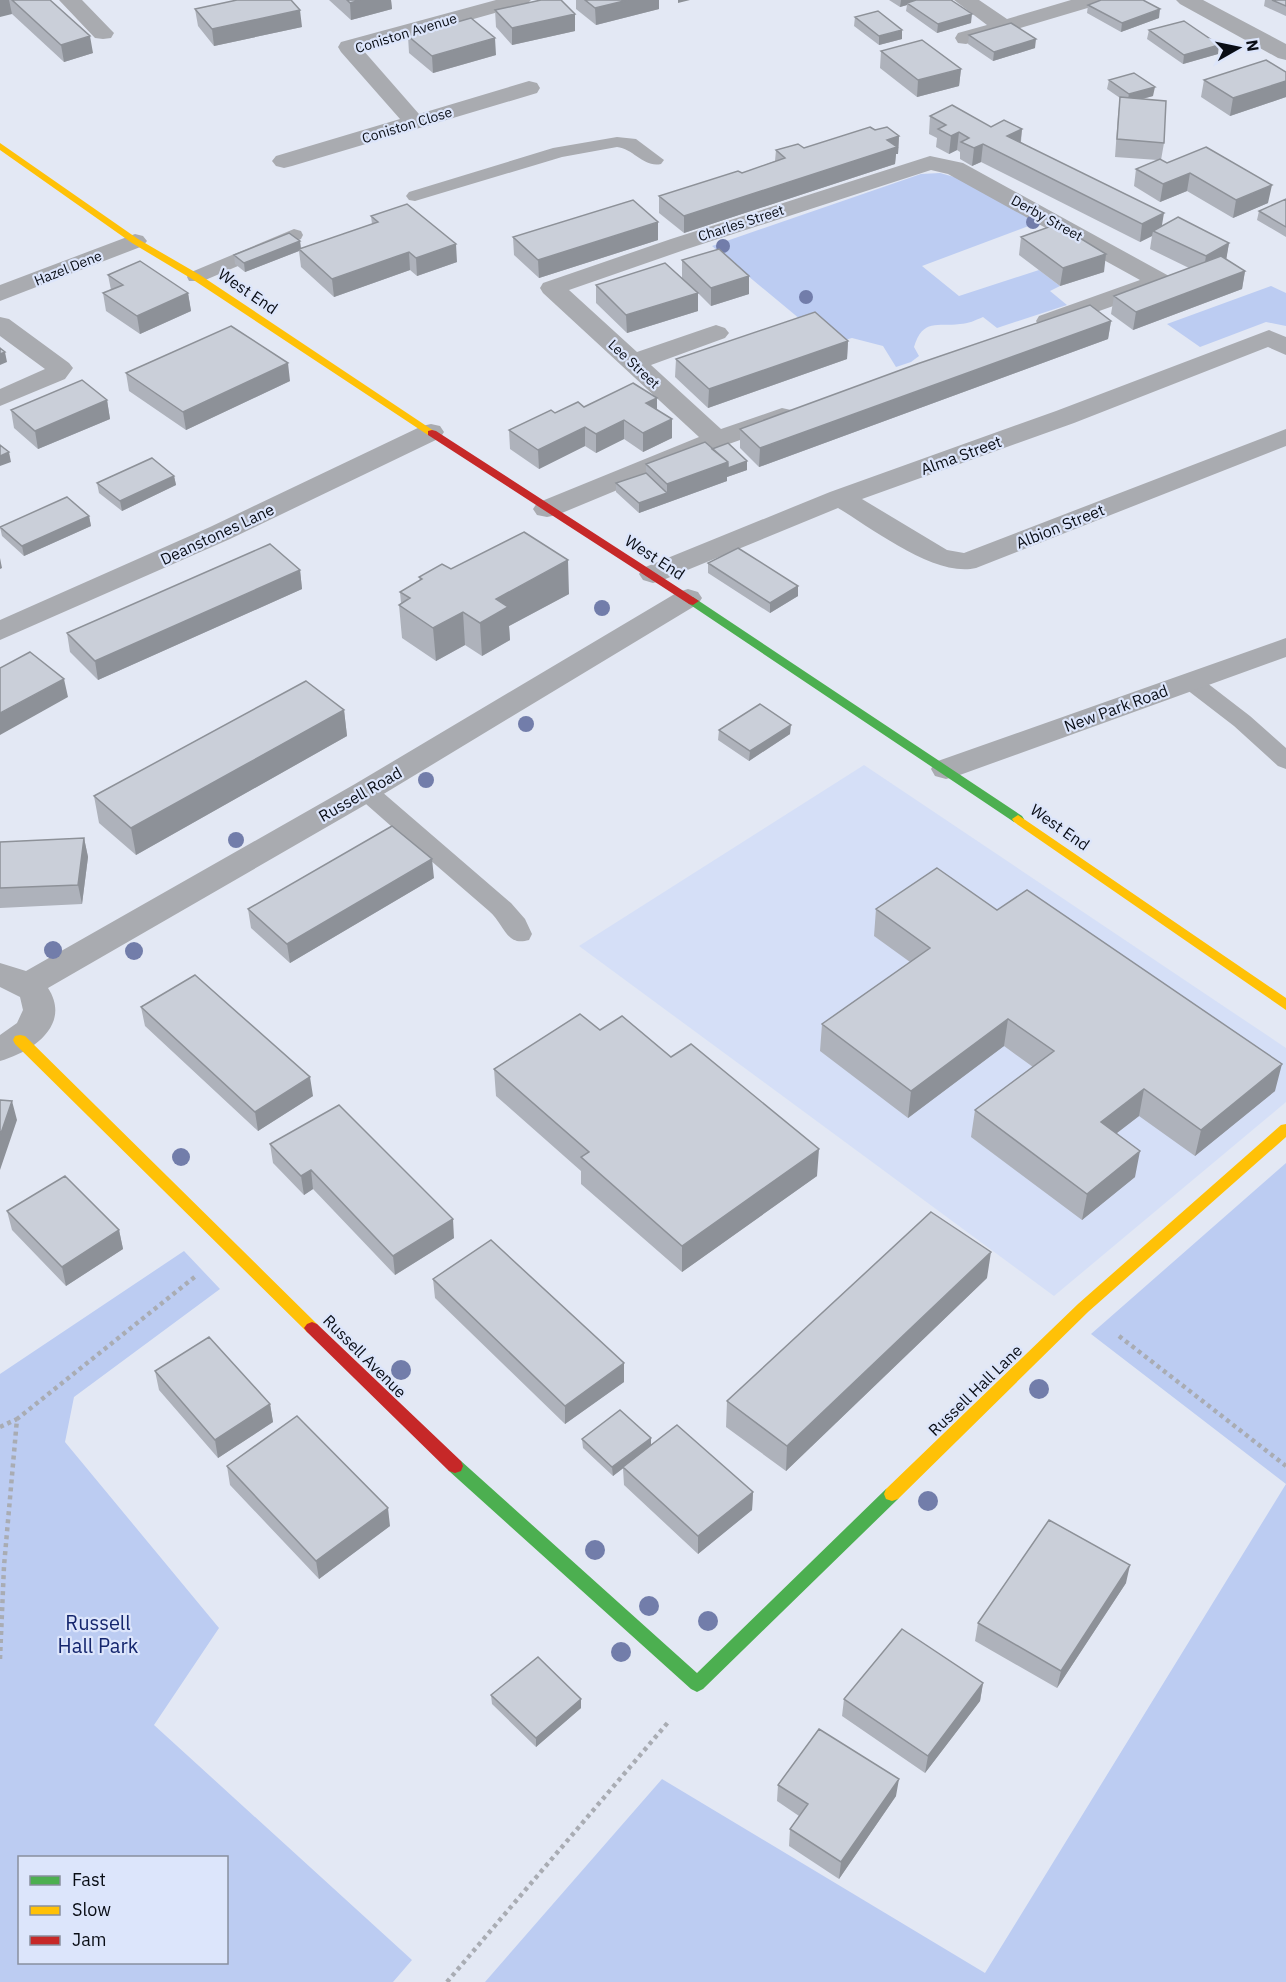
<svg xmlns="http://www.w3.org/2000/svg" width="1286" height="1982" font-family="'IBM Plex Sans',sans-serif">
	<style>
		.built { fill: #d5dff7 }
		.green { fill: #bcccf2; fill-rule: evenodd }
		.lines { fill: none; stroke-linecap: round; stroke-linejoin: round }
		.path { stroke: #a9acb3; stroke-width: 4.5; stroke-dasharray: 4 4; stroke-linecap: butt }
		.lane { fill: #a9abb0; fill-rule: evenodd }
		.street { fill: #a9abb0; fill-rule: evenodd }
		.fast { fill: #4caf50; fill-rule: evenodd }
		.slow { fill: #ffc107; fill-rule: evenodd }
		.jam { fill: #c62828; fill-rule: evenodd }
		.tree { fill: #727daa }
		.wall { fill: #aeb2bb }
		.shaded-wall { fill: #8d9198 }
		.building { fill: #cacfd9; stroke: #8d9198; stroke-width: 1.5 }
		.labels { text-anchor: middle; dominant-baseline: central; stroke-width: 4.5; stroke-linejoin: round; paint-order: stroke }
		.far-street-label { font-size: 14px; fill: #090d15; stroke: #dce5fb }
		.street-label { font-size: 16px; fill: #090d15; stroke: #dce5fb }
		.near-park-label { font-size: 20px; fill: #15266e; stroke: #dce5fb }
	</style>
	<rect width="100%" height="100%" fill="#e3e8f4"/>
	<path class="built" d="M864,765L1286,1048V1102L1054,1296L579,946Z"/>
	<path class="green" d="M940,173L965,180L1042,221L922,266L959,296L1039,270L1060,286L1050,291L1067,305L997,328L983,317C976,320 968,324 960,324C937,327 923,318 914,347L919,356L911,362L896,367L883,346L852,338L830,344L712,246L921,174Z
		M1271,286L1286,293V326L1266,322L1200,347L1167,324Z
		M1286,1163V1982H485L662,1779L985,1973L1286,1484L1091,1334Z
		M184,1251L220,1289L74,1397L65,1442L219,1628L154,1725L412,1960L393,1982H0V1374ZM20,1858H226V1962H20Z"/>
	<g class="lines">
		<path class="path" d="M1119,1336L1286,1466
			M0,1427L17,1419
			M0,1659L4,1566L17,1419L196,1276
			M447,1982L670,1720"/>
		<path class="lane" d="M617,137L636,139L664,160L661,164C644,168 634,149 617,147L562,157L415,201L409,200L406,196L409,192L553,148Z
			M294,229L301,231L303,235L301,239L203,281H189L187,277L189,273Z
			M1190,674L1198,676L1250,716L1286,748V769L1278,766L1234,726L1182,686L1179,681L1182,676Z
			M366,783L374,785L511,903L525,919L532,934L529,940C506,947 505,925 489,911C445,873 401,835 358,797L354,791L358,785Z"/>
		<path class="street" d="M59,0H82L114,33L111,38L103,39L95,38Z
			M496,0H531L527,4L363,50L419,114L529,81L537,83L540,88L537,93L292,166L284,168L276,166L272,161L276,156L400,119L341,52L338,47L341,42Z
			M954,0H979L1007,19L1071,0H1105L1101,4L966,44L958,43L955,38L958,33L987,25Z
			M1176,0H1203L1286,44V60L1278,58L1180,4Z
			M930,156L963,163L1169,276L1172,281L1164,288L1057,326L1048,328L1039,326L1036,321L1039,316L1140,280L948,174L931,170L687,249L569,290L637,352L707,328L716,325L725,328L729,333L725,338L651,365L721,429L782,408L791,410L795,416L791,422L726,445L557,515L547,517L537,515L533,509L537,503L699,437L543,293L540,288L543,283L671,239Z
			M135,234L143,236L147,241L143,246L0,301V285Z
			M0,317L9,319L69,363L73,368L65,379L0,406V389L45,369L0,336Z
			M1269,330L1286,337V355L1268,347L1074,423L862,499L947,550L964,553L1286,429V446L976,568C936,578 873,529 838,508L663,580L653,583L643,580L639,574L643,568L830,492L1056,411Z
			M431,424L440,426L444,432L440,438L230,539L0,640V620L210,527L422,426Z
			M688,589L698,592L702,598L698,604L377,798L48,988C72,1025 32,1052 0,1061V1035L17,1023L23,1010L20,997L0,987V963L26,971L355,784L678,592Z
			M1286,638V657L957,776L946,779L935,776L931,769L935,762Z"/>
		<path class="fast" d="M693,597L1022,816L1024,819L1022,822H1014L689,604L687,601L689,598Z
			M455,1459L461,1461L697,1673L886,1489L892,1487L898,1489L900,1494L898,1499L703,1689L697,1692L691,1689L449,1471L447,1466L449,1461Z"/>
		<path class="slow" d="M0,143L138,239L200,275L437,433L432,436L428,435L192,279L132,243L0,150Z
			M1018,815L1286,998V1010L1014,822L1012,819Z
			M20,1035L25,1036L317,1324L320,1328L317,1332L312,1334L307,1332L15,1044L13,1040L15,1036Z
			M1286,1124V1137L1088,1312L898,1499L892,1501L886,1499L884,1494L886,1489L1078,1304L1281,1125Z"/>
		<path class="jam" d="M432,430L436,431L699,601L693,605L689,604L428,435V431Z
			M312,1322L317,1324L461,1461L463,1466L461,1471L455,1473L449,1471L307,1332L304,1328L307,1324Z"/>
	</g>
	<g class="tree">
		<circle cx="1033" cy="222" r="7"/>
		<circle cx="723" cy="246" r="7"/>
		<circle cx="806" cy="297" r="7"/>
		<circle cx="602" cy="608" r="8"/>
		<circle cx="526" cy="724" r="8"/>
		<circle cx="426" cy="780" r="8"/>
		<circle cx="236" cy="840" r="8"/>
		<circle cx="53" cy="950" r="9"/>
		<circle cx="134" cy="951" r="9"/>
		<circle cx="181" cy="1157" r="9"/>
		<circle cx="401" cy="1370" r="10"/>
		<circle cx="1039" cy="1389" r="10"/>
		<circle cx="928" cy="1501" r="10"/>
		<circle cx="595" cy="1550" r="10"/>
		<circle cx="649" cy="1606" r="10"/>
		<circle cx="708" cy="1621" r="10"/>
		<circle cx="621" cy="1652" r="10"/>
	</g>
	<path class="wall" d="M0,0H50L93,53L64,62L12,14Z
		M329,0H391L392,9L351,20Z
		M576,0H659V9L596,25L576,9Z
		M889,0H951L971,23L937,33L906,11L907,5L900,7Z
		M1265,0H1286V16L1264,6Z
		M1088,5L1159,18L1121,32L1087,13Z
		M195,9L302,27L214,46L198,26Z
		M495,10L575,14V31L512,45L496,27Z
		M855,17L902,39L879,45L854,26Z
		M1149,30L1218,54L1183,64L1147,39Z
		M969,35L1035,48L993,61L968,44Z
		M408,36L496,55L433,73L409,53Z
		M881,51L961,69L959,86L917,97L880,68Z
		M1286,72V97L1230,116L1201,97L1204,80Z
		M1109,80L1153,96L1142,99L1164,143L1161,160L1167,163L1268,203L1233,218L1187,191L1160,202L1134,186L1136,169L1158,160L1115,157L1118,115L1120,98L1107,89Z
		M930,116L991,127L1022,129L1021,142L1162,226L1229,243L1226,259L1245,271L1242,289L1133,330L1111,314L1114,296L1189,268L1150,249L1152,236L1140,242L981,162L972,166L960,159V152L957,150L949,154L936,147L937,138L929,134Z
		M875,130L899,136L898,154H896L895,164L684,233L659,213V196L742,173L775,161L776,150L804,148Z
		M1286,199V237L1257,220L1259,211Z
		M371,216L457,262L417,276L410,270L334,297L301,267L299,251L245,272L235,264L234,255L300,241L301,249L372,224Z
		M513,237L658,240L539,278L514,255Z
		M1021,237L1104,272L1060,286L1019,255Z
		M682,260L749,276V294L711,306L698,293V311L627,333L596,303V285L682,278Z
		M108,275L188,293L191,311L140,334L106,311L103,293L111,290Z
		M1111,321L1108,339L759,467L740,448V429Z
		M848,341L847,359L708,408L675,377L676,359Z
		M126,373L290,381L186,430L129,391Z
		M657,398V410L672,419V438L643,452L624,439L596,453L585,446L539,469L510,449L509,430L555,413L584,407Z
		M107,400L110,419L38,449L14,428L11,410Z
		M712,449L747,470L727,477V481L639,513L616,492V483L646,473V464Z
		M174,476L176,485L122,511L99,493L97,483Z
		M89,516L91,526L24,556L2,536L0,527Z
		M708,563L798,586V596L770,613L708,573Z
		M451,569L569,594L509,626L510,640L482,656L465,645L436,661L402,638L399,605L401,603L400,592L420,580L419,577Z
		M300,570L302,589L98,680L70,652L67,633Z
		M344,710L347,736L136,855L99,823L94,796Z
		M719,730L790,734L749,761L718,740Z
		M84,838L88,857L82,904L0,908V842Z
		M434,878L290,963L251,928L248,909Z
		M876,909L997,910L1275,1091L1195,1156L1139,1116L1117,1133L1135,1177L1082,1220L971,1137L975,1110L1033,1067L1004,1046L908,1118L820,1051L822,1024L910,962L874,936Z
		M141,1007L313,1096L258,1131L145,1026Z
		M600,1030L817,1176L682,1272L581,1184V1171L496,1096L494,1069Z
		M270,1144L454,1238L395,1275L313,1189L304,1195L273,1163Z
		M7,1211L119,1230L123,1249L66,1286L12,1230Z
		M987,1278L786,1471L726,1427L727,1401Z
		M433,1279L624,1382L565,1424L435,1298Z
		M155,1371L270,1404L273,1422L218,1458L159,1390Z
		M582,1439L651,1445L753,1492L752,1510L698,1554L624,1485L623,1468L613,1476L583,1448Z
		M227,1466L390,1526L319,1579L230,1485Z
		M1126,1583L1057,1688L975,1641L978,1623Z
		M983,1683L980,1701L925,1773L842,1716L844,1699Z
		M491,1695L581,1708L536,1747L492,1704Z
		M778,1785L896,1796L839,1879L789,1846L790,1829L799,1816L777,1801Z"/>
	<path class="shaded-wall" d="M0,0H9L12,14L0,17Z
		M360,0H391L392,9L351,20L350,3Z
		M628,0H659V9L596,25L595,8Z
		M678,0H690L678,3Z
		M901,0H923L907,3V5L900,7Z
		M1160,9L1159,18L1121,32L1122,23Z
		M300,10L302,27L214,46L212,29Z
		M575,14V31L512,45V28Z
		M972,14L971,23L937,33L938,24Z
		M902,30V39L879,45V36Z
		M90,36L93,53L64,62L61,45Z
		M495,38L496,55L433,73L432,56Z
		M1036,39L1035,48L993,61L994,52Z
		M1219,45L1218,54L1183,64L1184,55Z
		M961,69L959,86L917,97L918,80Z
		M1286,81V97L1230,116L1233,98Z
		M1155,87L1153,96L1127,103L1129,94Z
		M1022,129L1020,146L1007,136Z
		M959,132L957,150L949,154L951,136Z
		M899,136L898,154H896L895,164L684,233V216L887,140Z
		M983,144L981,162L972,166L974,148Z
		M1190,173L1187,191L1160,202L1163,184Z
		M1272,185L1268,203L1233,218L1236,200Z
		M1164,213L1161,231H1153L1152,236L1140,242L1142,224Z
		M658,222V240L539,278L538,260Z
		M300,241L301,250L299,249V251L245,272L244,263Z
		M1229,243L1226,261L1203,274L1206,256Z
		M456,244L457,262L417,276L416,258Z
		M409,252L410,270L334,297L332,279Z
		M1106,254L1104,272L1060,286L1063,268Z
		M1245,271L1242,289L1133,330L1136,312Z
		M749,276V294L711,306V288Z
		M188,293L191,311L140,334L137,316Z
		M698,293V311L627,333L626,315Z
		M1111,321L1108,339L759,467L760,448Z
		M848,341L847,359L708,408L709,389Z
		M5,352L7,362L0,365V354Z
		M288,363L290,381L186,430L183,412Z
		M657,398V416L646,403Z
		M107,400L110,419L38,449L35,431Z
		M672,419V438L643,452V433Z
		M624,420V439L596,453V434Z
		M585,427V446L539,469L538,450Z
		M9,452L11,462L0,466V456Z
		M747,461V470L727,477V481L639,513V503L667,493V484L728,462Z
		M174,476L176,485L122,511L120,501Z
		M89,516L91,526L24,556L22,546Z
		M0,558L2,568L0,569Z
		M568,560L569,594L509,626L510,640L482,656L480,623L496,599Z
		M300,570L302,589L98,680L95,661Z
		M798,586V596L770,613V603Z
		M463,612L465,645L436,661L433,628Z
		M64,679L68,697L0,735V713Z
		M344,710L347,736L136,855L131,828Z
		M791,725L790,734L749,761L750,751Z
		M84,838L88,857L82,904L78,885Z
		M432,859L434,878L290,963L287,944Z
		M1008,1019L1004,1046L908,1118L911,1091Z
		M1282,1064L1275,1091L1195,1156L1201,1130Z
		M310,1077L313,1096L258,1131L255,1112Z
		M1144,1089L1139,1116L1096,1149L1101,1122Z
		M12,1101L17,1120L0,1170V1136Z
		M819,1149L817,1176L682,1272V1246Z
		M1140,1151L1135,1177L1082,1220L1087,1194Z
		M311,1170L313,1189L304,1195L301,1176Z
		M453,1219L454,1238L395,1275L393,1256Z
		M119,1230L123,1249L66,1286L62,1267Z
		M991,1252L987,1278L786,1471L787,1446Z
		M624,1363V1382L565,1424V1406Z
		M270,1404L273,1422L218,1458L215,1440Z
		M651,1438V1447L613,1476L612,1467Z
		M753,1492L752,1510L698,1554V1536Z
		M388,1508L390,1526L319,1579L316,1561Z
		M1130,1565L1126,1583L1057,1688L1061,1671Z
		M983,1683L980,1701L925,1773L928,1756Z
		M581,1699V1708L536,1747V1738Z
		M899,1779L896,1796L839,1879L841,1862Z"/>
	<path class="building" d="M12,0H50L90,36L61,45Z
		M237,0H291L300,10L212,29L195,9Z
		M347,0H360L350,3Z
		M541,0H561L575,14L512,28L495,10Z
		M585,0H628L595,8Z
		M916,0H951L972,14L938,24L907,3Z
		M1101,0H1143L1160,9L1122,23L1088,5Z
		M1272,0H1286V6Z
		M878,11L902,30L879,36L855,17Z
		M471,18L495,38L432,56L408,36Z
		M1184,21L1219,45L1184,55L1149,30Z
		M1011,23L1036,39L994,52L969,35Z
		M922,40L961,69L918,80L881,51Z
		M1266,60L1286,72V81L1233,98L1204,80Z
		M1134,73L1155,87L1129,94L1109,80Z
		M1120,97L1166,101L1164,143L1117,139Z
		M952,105L991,127L1004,120L1022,129L1007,136L1164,213L1142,224L983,144L974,148L961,142L969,138L959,132L951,136L938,129L946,125L930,116Z
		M870,127L875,130L887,127L899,136L887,140L897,147L684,216L659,196L738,171L742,173L785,158L776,150L798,144L804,148Z
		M1206,147L1272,185L1236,200L1190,173L1163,184L1136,169L1160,159L1167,163Z
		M1286,199V227L1259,211Z
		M633,200L658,222L538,260L513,237Z
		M407,204L456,244L416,258L409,252L332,279L299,249L378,222L371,216Z
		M1178,217L1229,243L1206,256L1153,231Z
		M1057,224L1106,254L1063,268L1021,237Z
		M289,233L300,241L244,263L234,255Z
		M719,249L749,276L711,288L682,260Z
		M1221,256L1245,271L1136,312L1114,296Z
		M140,261L188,293L137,316L103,293L123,285L108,275Z
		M665,263L698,293L626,315L596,285Z
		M1090,305L1111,321L760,448L740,429L917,364Z
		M815,312L848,341L709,389L676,359Z
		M231,326L288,363L183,412L126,373Z
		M0,348L5,352L0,354Z
		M82,380L107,400L35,431L11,410Z
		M633,383L657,398L646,403L672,419L643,433L624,420L596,434L585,427L538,450L509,430L551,410L555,413L578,402L584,407Z
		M705,442L728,462L667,484L646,464Z
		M728,443L747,461L728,468V462L712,449Z
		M0,445L9,452L0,456Z
		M152,458L174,476L120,501L97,483Z
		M646,473L667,493L639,503L616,483Z
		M67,497L89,516L22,546L0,527Z
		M524,532L568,560L496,599L508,607L480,623L463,612L433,628L399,605L410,598L400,592L422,579L419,577L442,564L451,569Z
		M270,544L300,570L95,661L67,633Z
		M738,548L798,586L770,603L708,563Z
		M30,652L64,679L0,713V668Z
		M306,681L344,710L131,828L94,796Z
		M760,704L791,725L750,751L719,730Z
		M392,826L432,859L287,944L248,909Z
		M84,838L78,885L0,888V842Z
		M937,868L997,910L1027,890L1282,1064L1201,1130L1144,1089L1101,1122L1140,1151L1087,1194L975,1110L1054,1051L1008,1019L911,1091L822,1024L930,948L876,909Z
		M195,975L310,1077L255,1112L141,1007Z
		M580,1014L600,1030L622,1016L671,1057L691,1044L819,1149L682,1246L581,1157L589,1152L494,1069Z
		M0,1100L12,1101L0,1136Z
		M339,1105L453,1219L393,1256L311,1170L301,1176L270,1144Z
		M65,1176L119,1230L62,1267L7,1211Z
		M931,1212L991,1252L787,1446L727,1401Z
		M491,1240L624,1363L565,1406L433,1279Z
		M209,1337L270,1404L215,1440L155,1371Z
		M620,1410L651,1438L612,1467L582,1439Z
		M297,1416L388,1508L316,1561L227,1466Z
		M677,1425L753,1492L698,1536L623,1467Z
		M1049,1520L1130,1565L1061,1671L978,1623Z
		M902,1629L983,1683L928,1756L844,1699Z
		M538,1657L581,1699L536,1738L491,1695Z
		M819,1729L899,1779L841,1862L790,1829L808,1804L778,1785Z"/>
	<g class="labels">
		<g class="far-street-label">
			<text transform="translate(406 33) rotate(-17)">Coniston Avenue</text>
			<text transform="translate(407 125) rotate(-17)">Coniston Close</text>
			<text transform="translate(1047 218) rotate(29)">Derby Street</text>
			<text transform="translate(741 223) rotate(-18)">Charles Street</text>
			<text transform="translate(68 268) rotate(-22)">Hazel Dene</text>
			<text transform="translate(634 364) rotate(43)">Lee Street</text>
		</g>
		<g class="street-label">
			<text transform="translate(248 291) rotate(34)">West End</text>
			<text transform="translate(961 455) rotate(-20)">Alma Street</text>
			<text transform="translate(1060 526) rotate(-22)">Albion Street</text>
			<text transform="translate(217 534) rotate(-25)">Deanstones Lane</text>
			<text transform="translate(655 557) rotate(33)">West End</text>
			<text transform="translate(1116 708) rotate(-20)">New Park Road</text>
			<text transform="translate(360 794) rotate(-30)">Russell Road</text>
			<text transform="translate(1060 827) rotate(35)">West End</text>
			<text transform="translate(365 1356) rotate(45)">Russell Avenue</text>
			<text transform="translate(975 1390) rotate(-44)">Russell Hall Lane</text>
		</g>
		<g class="near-park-label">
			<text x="98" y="1622">Russell<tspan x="98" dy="23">Hall Park</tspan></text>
		</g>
	</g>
	<rect x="18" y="1856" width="210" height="108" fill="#dce5fb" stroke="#888f9f" stroke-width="1.5"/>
	<rect x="30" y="1876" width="30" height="9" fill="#4caf50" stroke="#888f9f" stroke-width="1.5"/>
	<text x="72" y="1886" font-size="18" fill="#090d15">Fast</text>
	<rect x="30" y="1906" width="30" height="9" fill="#ffc107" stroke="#888f9f" stroke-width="1.5"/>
	<text x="72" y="1916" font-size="18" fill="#090d15">Slow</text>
	<rect x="30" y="1936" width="30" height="9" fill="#c62828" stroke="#888f9f" stroke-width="1.5"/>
	<text x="72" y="1946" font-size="18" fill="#090d15">Jam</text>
	<g transform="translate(1238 48) rotate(81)" stroke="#dce5fb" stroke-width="4.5" paint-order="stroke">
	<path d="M0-4.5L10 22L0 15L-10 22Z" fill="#090d15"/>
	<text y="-9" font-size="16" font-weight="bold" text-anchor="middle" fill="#090d15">N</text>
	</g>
</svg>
